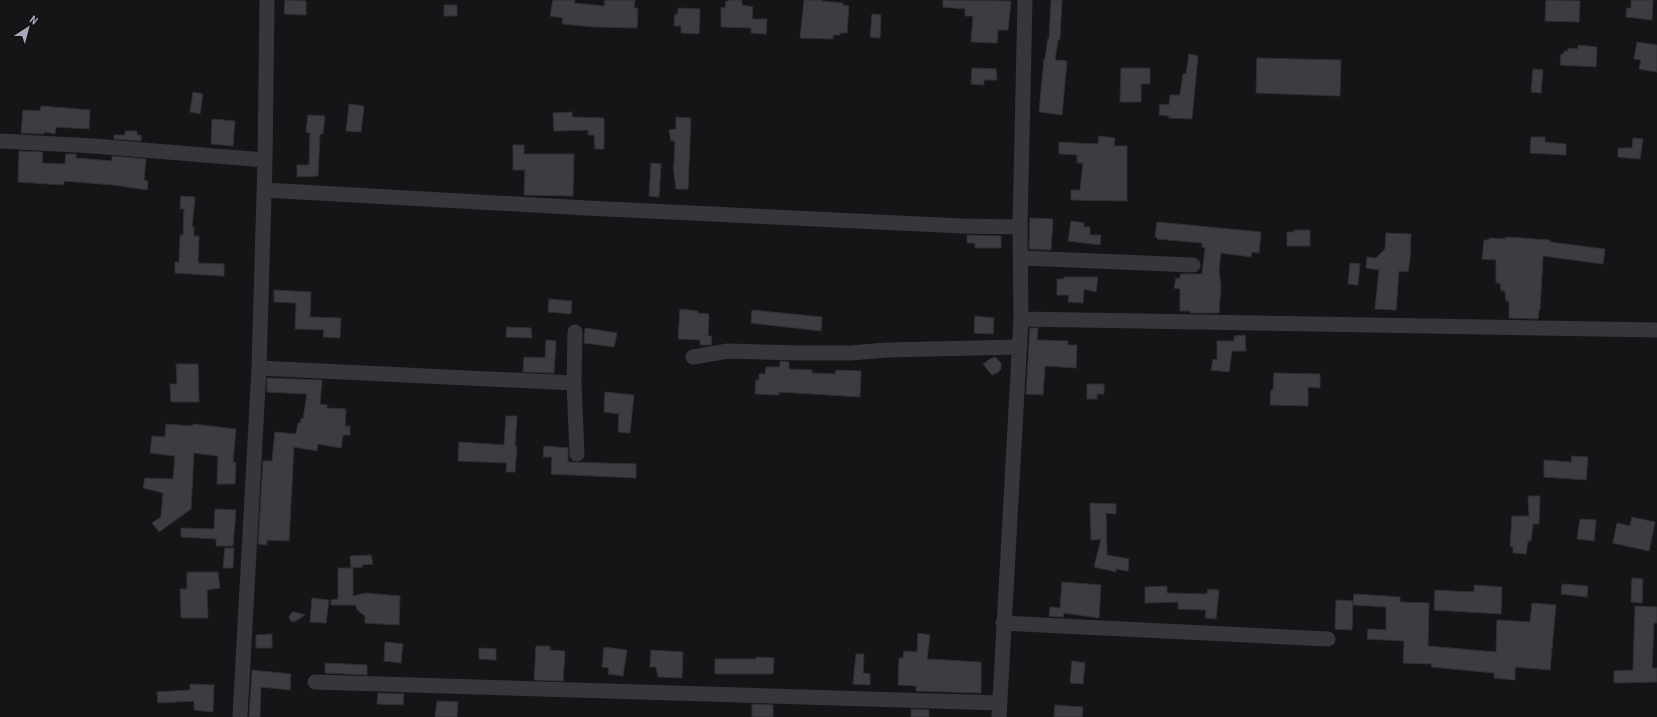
<svg xmlns="http://www.w3.org/2000/svg" width="1657" height="717" font-family="'Roboto Condensed',sans-serif">
	<style>
		.building { fill: #3c3c41; stroke: #302f33 }
		.lines { fill: none; stroke-linecap: round; stroke-linejoin: round }
		.minor { stroke: #36363c; stroke-width: 15 }
	</style>
	<rect width="100%" height="100%" fill="#151517"/>
	<path class="building" d="M285,0L306,1V15L284,14Z
		M553,0H575L574,3L604,6L605,0H635L634,8H638L637,28L595,27L562,24L563,18L550,16Z
		M729,0H742V5L753,7L752,19H767L766,34L751,33V28L721,27V7L725,8L726,1H729Z
		M804,0H822V1L843,3V5L849,6L847,33H840V35H833V39L800,38Z
		M943,0L1011,1L1008,30H998L997,43L971,42L973,16H965V9L943,7Z
		M1051,0H1062L1060,39L1058,40L1055,60L1067,61L1062,115L1039,112L1044,59H1045L1048,38L1049,39Z
		M1546,0L1580,1L1579,22L1545,21Z
		M1631,0H1653L1652,20L1626,17L1627,8H1631Z
		M444,5H457V16H444Z
		M678,8L700,9L699,34L681,33V26H674L675,14H678Z
		M872,14L881,15L880,38L870,37Z
		M1637,42L1657,45V72L1639,69L1641,60L1634,59Z
		M1578,45L1597,47L1596,67L1560,65L1561,54H1564V51H1568V48L1578,49Z
		M1189,54L1198,56L1192,119L1169,118V116L1159,115L1160,104L1169,105L1170,95H1180L1183,74H1186Z
		M1257,58L1341,60L1340,96L1256,93Z
		M972,68L996,69L997,80H984V85L971,84Z
		M1121,68H1150V84H1141V102H1120Z
		M1533,69L1543,70L1541,93L1531,92Z
		M193,92L203,94L200,114L190,112Z
		M349,104L364,106L361,132L346,131Z
		M41,106L90,110L89,129L56,127L55,134L44,132V134L21,133L23,110L40,111Z
		M572,112V117L604,118V149H595L594,135H588V130L554,131L553,113Z
		M308,115L325,116L323,134H320L318,176L297,177V165H309L310,133L306,132Z
		M676,117L691,118L688,189H676L673,165H674L675,141H671L669,130L676,129Z
		M212,119L235,121L233,146L211,144Z
		M125,131H137V135H141V141L114,139V135H125Z
		M1099,136L1115,138L1114,146H1127V201L1071,200V190H1080L1083,163H1077V155L1059,154V142L1098,144Z
		M1531,137H1545V142L1566,144V155L1530,153Z
		M1633,138L1643,139L1640,159L1618,157V148H1632Z
		M513,145H524V154H574L573,196L524,195L525,170H513Z
		M19,151L43,152L42,163L65,164L66,154H76V158L112,161V156L146,159L144,180L148,181L147,190L113,185L64,181V185L18,182Z
		M651,163L661,164L659,197L649,196Z
		M181,196L195,197L192,227H194V236H199L198,263L224,264V276L175,273V262H179L180,235H183L184,209H180Z
		M1030,218L1053,219L1051,250L1029,249Z
		M1071,221L1084,223V227H1090V235H1101L1100,245L1068,241Z
		M1157,222L1261,232L1259,253L1252,252L1251,257L1221,253L1219,270L1221,286L1219,313H1190V311H1180V289L1174,288L1176,278L1179,279L1181,274H1202L1205,248L1202,247V243L1157,239V237H1155Z
		M1294,230H1310V246H1287V232H1294Z
		M1386,233L1411,234L1410,259L1408,272L1399,271L1396,310L1375,309L1379,270L1366,268L1367,257L1376,258L1385,249Z
		M967,235L1001,236V248H975V243H967Z
		M1506,237L1550,240V242L1605,249L1603,264L1543,256L1540,310H1539L1538,319L1509,318V301H1506L1505,291H1501L1500,283H1496V260L1482,259L1484,240H1489V238L1506,239Z
		M1350,263L1360,264L1358,285L1348,284Z
		M1064,277H1098L1096,292L1084,289L1083,303L1068,302L1069,295H1057V279H1064Z
		M274,290L311,292L310,317L341,318L340,338L323,337L324,330L295,329L296,303L274,302Z
		M549,299L572,301L571,314L548,312Z
		M680,309L698,311V313L709,314L708,336H712L711,345H700V340L678,339Z
		M752,310L822,317L821,331L751,323Z
		M975,316L994,318L993,334L974,333Z
		M507,327L531,328L532,338L506,337Z
		M585,328L617,333L614,347L584,343Z
		M1030,328H1038L1037,340L1068,341V345H1077L1076,368L1045,366L1043,395L1026,394Z
		M1245,335L1246,351H1232L1229,372L1211,370L1213,359L1217,360V341H1234V336Z
		M546,340L556,341L554,373L523,372L524,357L545,358Z
		M995,357L1001,363V369L997,373L992,375L983,364L990,359Z
		M780,361L789,362V369L812,370V373L835,374L836,370L861,371L860,397L779,392V395L755,394L756,380H759V374H765L766,367H780Z
		M176,364H198L199,402H171L170,384H177Z
		M1274,373L1320,374V388L1308,387V406L1270,405L1271,390H1273Z
		M267,378L322,380L320,404L327,405V408L346,409L345,426H350V435H343L341,448L318,444L317,451L294,447L289,541L267,540V545L258,544L263,461H272L275,432L296,434L298,423H300L301,418L303,419L307,394L267,392Z
		M1087,384H1104V394H1097V399H1087Z
		M605,392L634,395L630,433L618,432L619,414L604,412Z
		M506,416H517L515,446H517L515,472H506L507,463L458,461L459,442L504,445Z
		M166,424L193,426V424L236,429L233,462L236,463L235,484H217L218,456L194,453L191,509L159,532L152,523L161,517L163,493L143,488L145,478L173,479L175,456L150,453L152,436L165,437Z
		M544,446L568,448V462L636,464V478L551,474L552,457H543Z
		M1572,456L1588,457L1586,480L1544,477V460L1571,462Z
		M1528,496H1540L1539,524H1533L1531,541H1528L1526,554L1513,553V547L1510,546L1512,516H1529Z
		M1090,503L1116,504V514L1106,513L1107,555L1129,559L1128,571L1116,569V572L1094,567L1101,539L1091,540Z
		M215,509L236,510L233,546H216V539L181,537V528L214,529Z
		M1632,517L1655,522L1649,551L1613,543L1617,523L1630,526Z
		M1580,519L1596,520L1594,541L1577,539Z
		M225,548H234L233,568H223Z
		M371,555L373,564L362,565V567L351,568L350,556Z
		M338,568H353V596L366,593L400,596L399,625L365,623V616L358,611L355,605H331V600L338,599Z
		M187,572H218L220,588L207,590L208,618H181L180,589H187Z
		M1632,578L1643,579L1642,603L1631,602Z
		M1062,582L1101,585L1099,618L1064,613L1063,617L1049,616L1050,607L1060,608Z
		M1562,584L1588,586L1587,597L1561,594Z
		M1474,585L1502,587L1501,614L1434,610L1435,590L1474,592Z
		M1167,586V593L1207,594L1208,589L1219,590L1216,619L1205,618L1206,610L1178,609V602L1145,603V587Z
		M1354,594L1400,597V602L1429,603L1428,646L1496,652L1497,620L1530,622L1532,603L1556,605L1550,670L1515,667V680L1494,678V673L1431,667L1432,664L1403,663L1404,641L1367,639L1368,629L1386,630V607L1353,605Z
		M312,598L329,600L326,623L310,622Z
		M1336,600L1353,601L1352,630L1335,629Z
		M1635,606L1657,607V623H1654L1652,668H1657V682L1614,683V671L1633,670Z
		M292,612H295L305,615L294,622L291,621L289,617Z
		M918,633L930,635L927,659L981,662V693L916,691V686L898,685L899,658H903L904,651L917,652Z
		M272,634V648H256V635Z
		M385,642L403,644L401,663L384,661Z
		M536,646H550V650L565,651L563,681L534,680Z
		M604,647L627,650L623,676L608,674L609,668L602,667Z
		M479,648L496,649V660L479,659Z
		M651,650L683,652L682,678L658,677L656,667H650Z
		M856,654H864L863,673L870,674V685L853,684Z
		M756,657L774,658L773,674H715V659H756Z
		M1072,661L1085,663L1083,684L1070,683Z
		M325,663L367,665V675L325,673Z
		M252,670L291,674L290,690L261,687L260,717H249Z
		M190,684L214,685L213,712L194,710V701L158,703L157,692L190,690Z
		M378,693L404,694L403,705L377,704Z
		M437,701L458,702L457,717H435Z
		M752,704L773,705V717H752Z
		M1055,705L1083,707L1082,717H1054Z
		M911,709L929,710V717H911Z"/>
	<g class="lines">
		<path class="minor" d="M0,141L94,146L265,160
			M264,190L587,208L962,226L1020,227
			M1022,258L1193,265
			M1021,319L1657,330
			M575,332L574,383L577,454
			M693,357L728,351L802,353H850L887,350L1020,347
			M259,368L574,383
			M1003,623L1328,639
			M315,682L1000,703
			M240,717L259,368L265,160L267,0
			M999,717L1021,319L1020,227L1025,0"/>
	</g>
	<g transform="translate(28 28) rotate(36)" stroke="#101012" stroke-width="3" paint-order="stroke">
	<path d="M0-3L7 15L0 10L-7 15Z" fill="#a6a7b7"/>
	<text y="-6" font-size="11" font-weight="bold" text-anchor="middle" fill="#a6a7b7">N</text>
	</g>
</svg>
